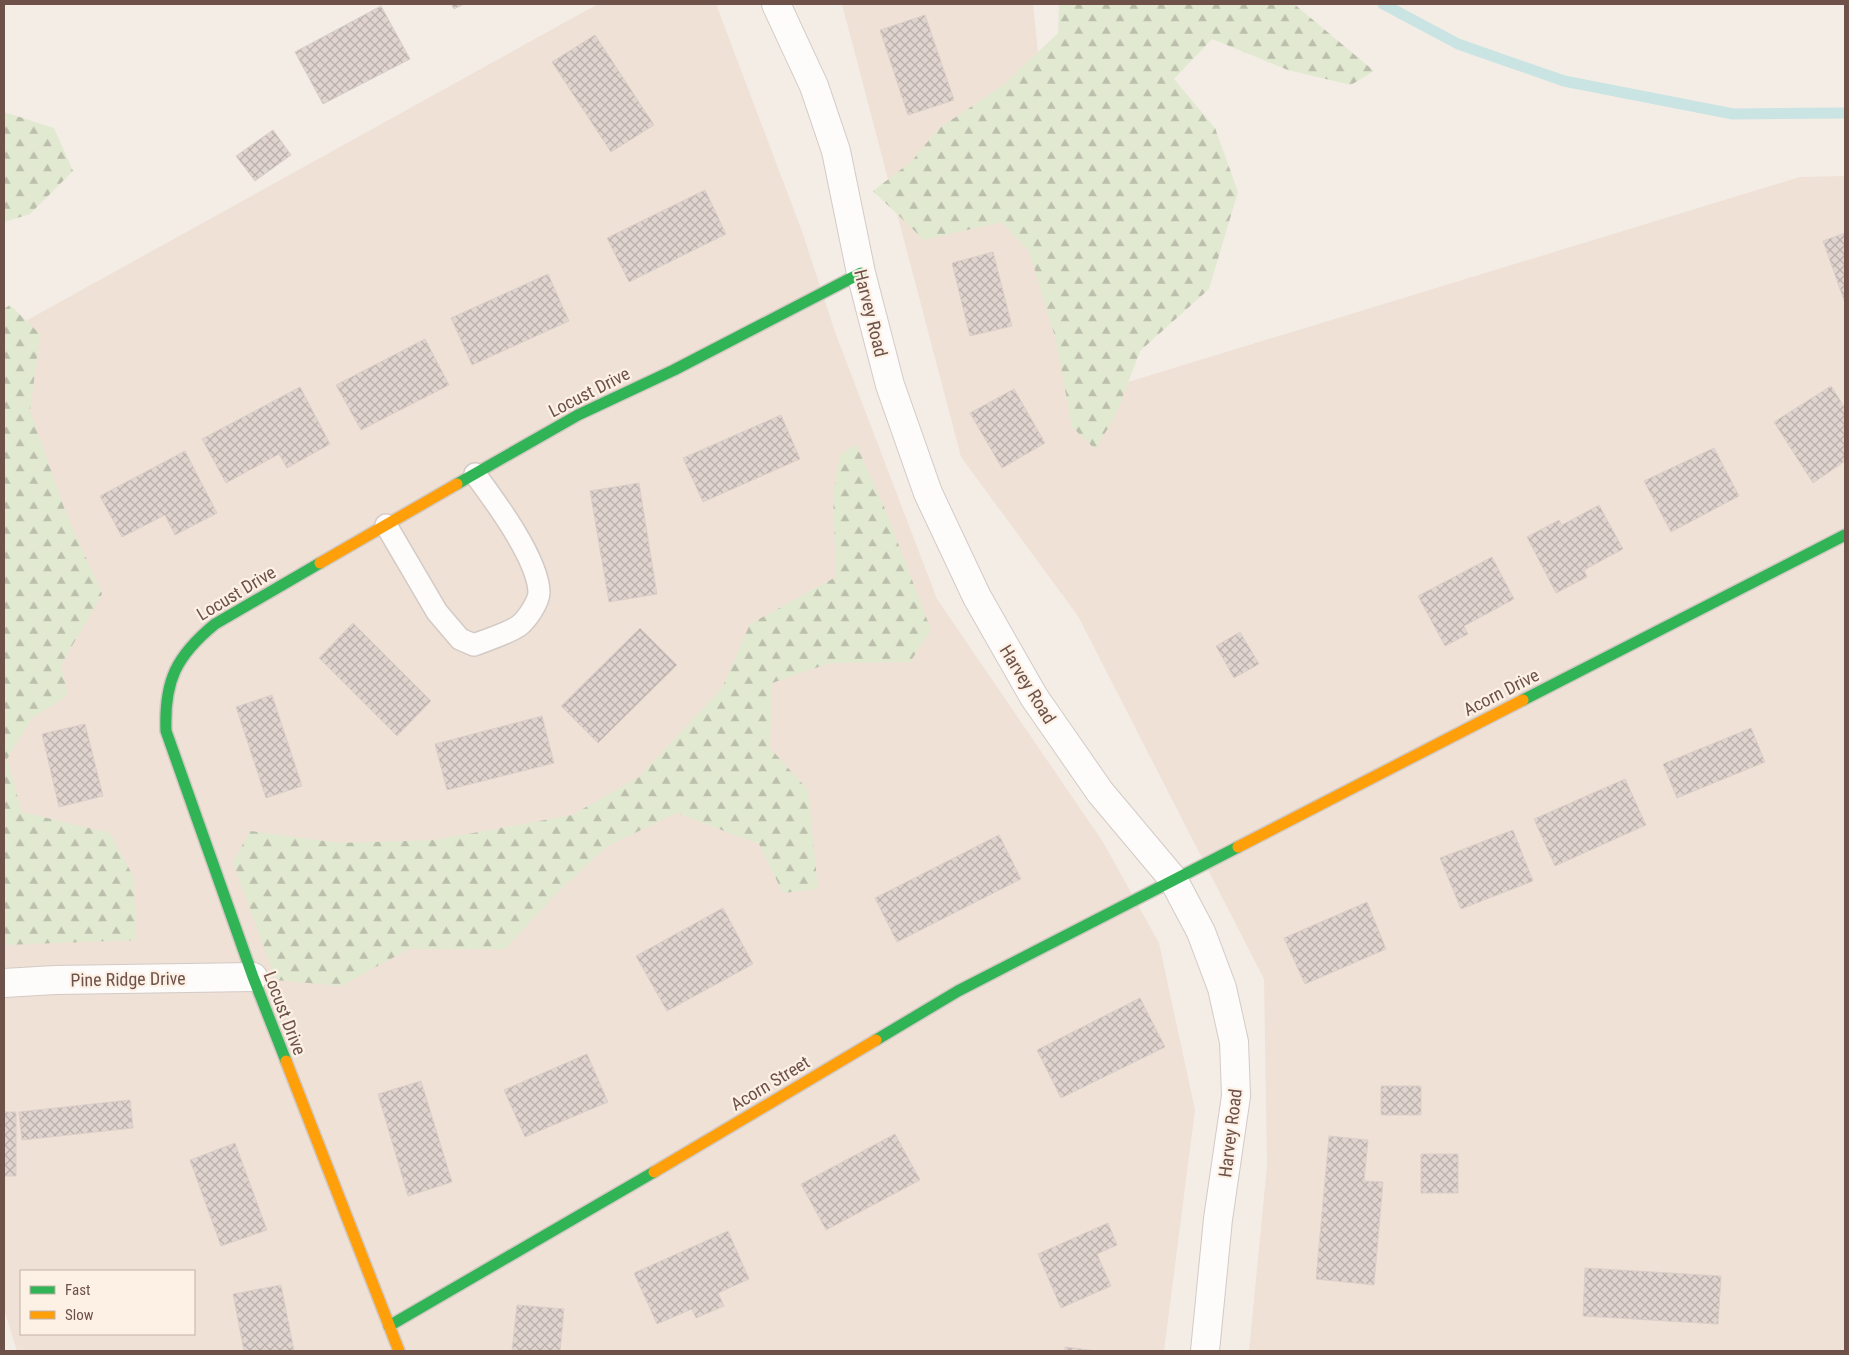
<svg xmlns="http://www.w3.org/2000/svg" width="1849" height="1355" font-family="'Roboto Condensed',sans-serif">
	<style>
		.residential { fill: #efe1d6; fill-rule: evenodd }
		.forest { fill: url(#forest-firs) }
		.lines { fill: none; stroke-linecap: round; stroke-linejoin: round }
		.stream { stroke: #c9e4e2; stroke-width: 11 }
		.building { fill: url(#building-cross-hatch); stroke: #dccfc9 }
		.lane-casing { stroke: #d3cac5; stroke-width: 24 }
		.street-casing { stroke: #d3cac5; stroke-width: 30 }
		.fast-casing { stroke: #d2c8c3; stroke-width: 14 }
		.slow-casing { stroke: #d2c8c3; stroke-width: 14 }
		.lane { stroke: #fdfcfb; stroke-width: 21 }
		.street { stroke: #fdfcfb; stroke-width: 28 }
		.fast { stroke: #30b455; stroke-width: 11 }
		.slow { stroke: #ff9f0a; stroke-width: 11 }
		.labels { text-anchor: middle; dominant-baseline: central; stroke-width: 4.5; stroke-linejoin: round; paint-order: stroke }
		.street-label { font-size: 18px; fill: #6e524a; stroke: #fdf1e6 }
	</style>
	<defs>
		<pattern id="forest-firs" width="22" height="20" patternUnits="userSpaceOnUse" patternTransform="scale(1.25)"><rect width="22" height="20" fill="#e2e9d1"/><path d="M5 1l3.5 6h-7zM16 11l3.5 6h-7z" fill="#bbbfac"/></pattern>
		<pattern id="building-cross-hatch" width="8" height="8" patternUnits="userSpaceOnUse" patternTransform="scale(1.25)"><rect width="8" height="8" fill="#e0d4cf"/><path d="M0 0l8 8M0 8l8-8" fill="none" stroke="#baafaa"/></pattern>
	</defs>
	<rect width="100%" height="100%" fill="#f4ede6"/>
	<path class="residential" d="M598,4H716L803,234L835,332L937,599L1103,842L1159,943L1195,1110L1164,1351H17L4,1309V333ZM21,1271H194V1334H21Z
		M842,4H1033L1057,235L1105,389L1800,177L1845,176V1351H1249L1267,1166L1264,979L1078,616L961,457Z"/>
	<path class="forest" d="M1059,4H1294L1374,71L1351,85L1288,70L1212,39L1174,79L1215,128L1238,192L1209,289L1140,351L1115,417L1095,449L1072,427L1056,340L1029,251L1001,222L924,240L873,191L912,161L938,129L1002,86L1058,33Z
		M4,112L54,128L73,171L30,214L4,222Z
		M10,305L40,334L30,411L66,513L102,594L61,665L68,695L32,718L7,759L22,812L110,833L134,878L136,940L4,945V309Z
		M856,444L885,509L931,630L910,662L830,663L772,683L770,748L808,790L818,889L783,893L759,844L676,813L606,847L559,891L505,949H409L341,986L276,980L233,862L250,831L339,843L435,840L572,815L639,777L722,688L750,624L836,577L833,493L840,455Z"/>
	<g class="lines">
		<path class="stream" d="M1383,4L1458,44L1564,81L1733,114L1845,113"/>
	</g>
	<path class="building" d="M451,4H464L454,9Z
		M381,6L410,59L323,104L295,52Z
		M925,15L954,100L908,115L880,30Z
		M595,35L654,125L611,152L552,62Z
		M273,130L291,155L255,181L236,156Z
		M705,190L726,234L629,282L607,238Z
		M1845,233V303L1823,241Z
		M993,252L1012,326L970,336L952,263Z
		M548,274L569,321L472,365L451,318Z
		M425,339L449,385L361,430L336,385Z
		M1831,386L1845,408V461L1813,483L1774,422Z
		M300,387L330,444L287,468L279,454L226,483L202,439Z
		M1014,389L1045,443L1002,468L970,413Z
		M781,415L800,459L703,502L683,458Z
		M1714,448L1739,496L1671,532L1644,481Z
		M185,451L217,513L175,535L165,515L122,537L100,496Z
		M639,483L657,594L609,602L590,491Z
		M1599,505L1623,549L1584,570L1587,577L1556,593L1527,537L1559,520L1562,525Z
		M1492,557L1514,599L1464,626L1468,634L1445,646L1418,596Z
		M353,623L431,701L397,736L319,658Z
		M640,628L677,665L598,743L561,706Z
		M1240,632L1259,664L1234,678L1216,646Z
		M272,695L302,786L266,798L236,707Z
		M542,716L554,763L447,790L435,744Z
		M85,724L103,796L59,807L42,734Z
		M1751,728L1765,762L1677,798L1663,764Z
		M1625,779L1646,825L1555,866L1534,819Z
		M1513,830L1533,881L1461,909L1440,858Z
		M999,835L1021,879L897,942L875,898Z
		M1367,902L1386,949L1305,984L1284,938Z
		M723,908L753,964L667,1011L636,956Z
		M1140,998L1165,1047L1061,1098L1037,1050Z
		M587,1054L608,1102L525,1137L504,1090Z
		M421,1081L452,1182L408,1196L378,1094Z
		M1381,1086H1421V1115H1381Z
		M130,1100L133,1128L22,1140L19,1112Z
		M4,1112H16V1176H4Z
		M895,1134L920,1180L826,1230L801,1184Z
		M1329,1136L1368,1140L1364,1181L1383,1182L1374,1285L1316,1279Z
		M235,1143L267,1230L221,1246L190,1160Z
		M1421,1154H1458V1193H1421Z
		M1108,1223L1117,1245L1097,1254L1111,1286L1061,1308L1038,1254Z
		M728,1231L749,1279L718,1293L724,1306L696,1318L692,1309L657,1324L634,1273Z
		M1585,1268L1721,1276L1718,1324L1583,1316Z
		M281,1285L294,1351H244L233,1294Z
		M517,1305L564,1309L560,1351H512Z
		M1065,1347L1097,1351H1065Z"/>
	<g class="lines">
		<g class="lane-casing">
			<path id="lane" d="M386,525L437,612L460,639L474,645C486,640 510,633 520,625C527,619 539,602 539,592C538,559 495,501 475,474"/>
		</g>
		<g class="street-casing">
			<path id="street" d="M776,4L814,86L836,151L861,273L890,385L928,493L977,597L1034,697L1100,792L1173,879L1201,932L1222,988L1234,1042L1236,1096L1218,1219L1205,1351
				M4,983L55,980L253,977"/>
		</g>
		<g class="fast-casing">
			<path id="fast" d="M457,484L578,415L674,370L861,273
				M1523,700L1845,535
				M876,1040L958,991L1238,847
				M286,1061L253,977L166,731C164,681 176,656 215,624L320,563
				M389,1326L654,1172"/>
		</g>
		<g class="slow-casing">
			<path id="slow" d="M320,563L457,484
				M1238,847L1523,700
				M286,1061L399,1351
				M654,1172L876,1040"/>
		</g>
		<use href="#lane" class="lane"/>
		<use href="#street" class="street"/>
		<use href="#fast" class="fast"/>
		<use href="#slow" class="slow"/>
	</g>
	<g class="labels">
		<g class="street-label">
			<text transform="translate(871 313) rotate(76)">Harvey Road</text>
			<text transform="translate(589 392) rotate(-27)">Locust Drive</text>
			<text transform="translate(236 593) rotate(-31)">Locust Drive</text>
			<text transform="translate(1028 684) rotate(58)">Harvey Road</text>
			<text transform="translate(1501 692) rotate(-27)">Acorn Drive</text>
			<text transform="translate(128 979) rotate(-1)">Pine Ridge Drive</text>
			<text transform="translate(285 1013) rotate(69)">Locust Drive</text>
			<text transform="translate(770 1083) rotate(-31)">Acorn Street</text>
			<text transform="translate(1230 1133) rotate(-83)">Harvey Road</text>
		</g>
	</g>
	<rect width="1849" height="1355" fill="none" stroke="#6e524a" stroke-width="10"/>
	<rect x="20" y="1270" width="175" height="65" fill="#fdf1e6" stroke="#c4b1a8"/>
	<rect x="30" y="1286" width="25" height="8" fill="#30b455" stroke="#c4b1a8"/>
	<text x="65" y="1295" font-size="15" fill="#6e524a">Fast</text>
	<rect x="30" y="1311" width="25" height="8" fill="#ff9f0a" stroke="#c4b1a8"/>
	<text x="65" y="1320" font-size="15" fill="#6e524a">Slow</text>
</svg>
